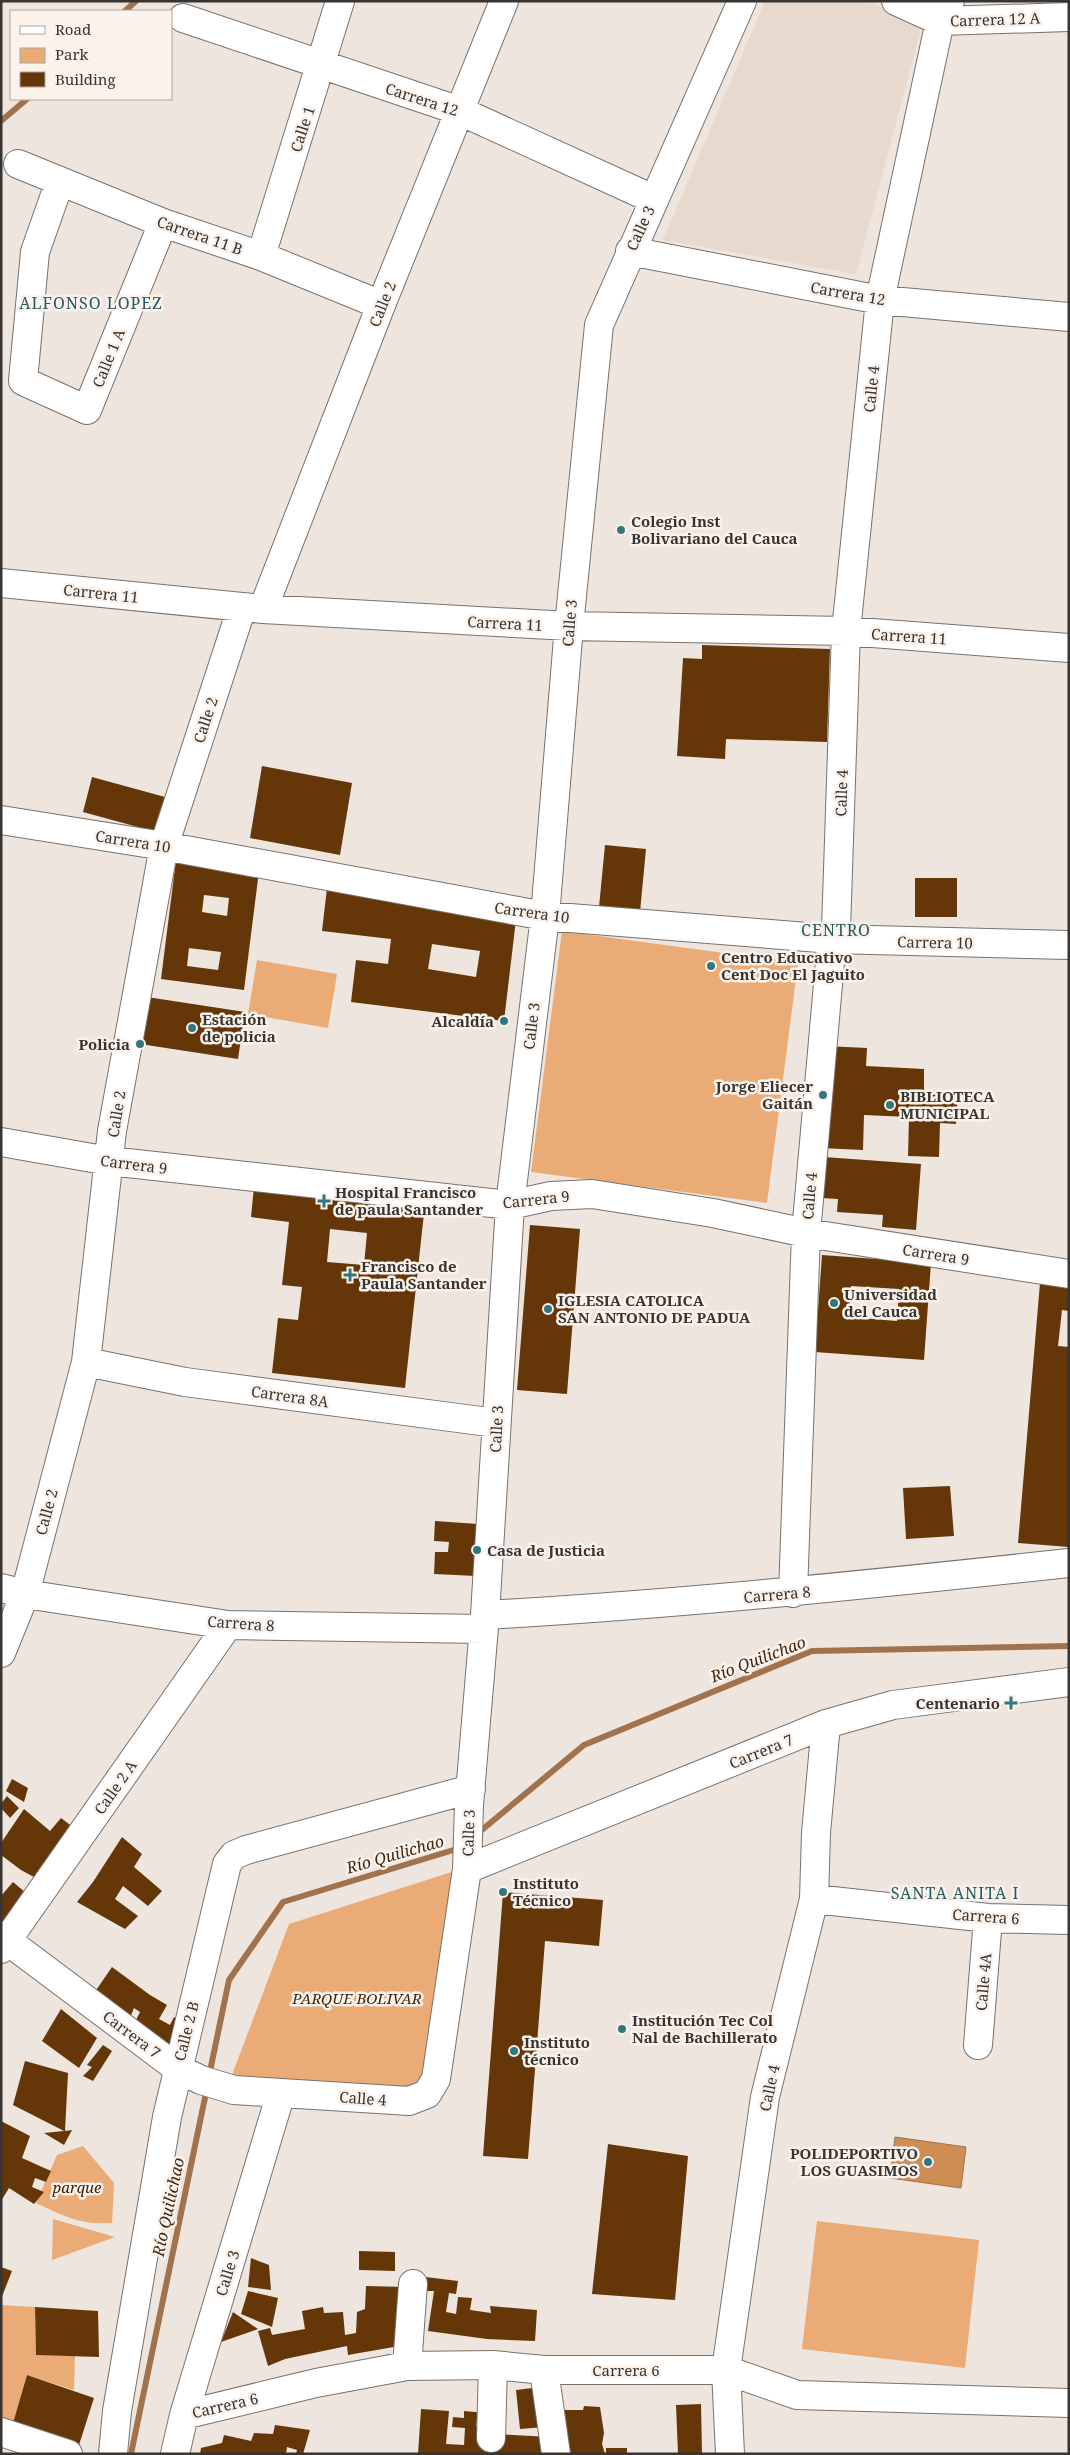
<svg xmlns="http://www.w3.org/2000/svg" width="1070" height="2455" font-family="'Noto Serif',serif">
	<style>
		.built { fill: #e8d9ce }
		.green { fill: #eaab77 }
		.water { fill: #cf8d56; stroke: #a1724b }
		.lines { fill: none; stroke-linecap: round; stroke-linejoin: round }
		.stream { stroke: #a1724b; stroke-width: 6 }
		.building { fill: #653708; fill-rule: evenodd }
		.minor-casing { stroke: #79726c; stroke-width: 30 }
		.minor { stroke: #fff; stroke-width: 28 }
		.poi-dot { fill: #307782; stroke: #fbf2eb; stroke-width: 2 }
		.labels { text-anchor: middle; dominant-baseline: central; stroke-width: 5; stroke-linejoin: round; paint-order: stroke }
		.street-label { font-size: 15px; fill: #373431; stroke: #fbf2eb }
		.poi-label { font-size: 15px; font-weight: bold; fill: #373431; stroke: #fbf2eb; text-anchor: start }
		.park-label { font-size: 15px; font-style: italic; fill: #3e230a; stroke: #fbf2eb }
		.neighbourhood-label { font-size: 16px; letter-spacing: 1px; fill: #225b64; stroke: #fbf2eb }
		.water-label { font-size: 16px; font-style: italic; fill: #42270f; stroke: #fbf2eb }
	</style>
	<rect width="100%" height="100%" fill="#ede5de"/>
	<path class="built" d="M765,1H867L922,25L856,274L663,240Z"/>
	<path class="green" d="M562,931L798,963L767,1203L531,1172Z
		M257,960L337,974L328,1028L248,1014Z
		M458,1870L439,2100L232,2075L289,1924Z
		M83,2146L114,2183L112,2223C80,2225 64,2216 36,2203L57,2155Z
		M53,2219L115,2237L52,2260Z
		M817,2221L979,2240L965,2368L802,2349Z
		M1,2305L35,2307L36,2355L75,2356L74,2390L27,2375L13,2423L1,2419Z"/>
	<path class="water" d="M895,2137L966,2147L961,2188L890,2178Z"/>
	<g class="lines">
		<path class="stream" d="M125,11L136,1
			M1,121L27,99
			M477,1834L584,1745L812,1651L1069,1646
			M209,2076L229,1980L283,1902L460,1848
			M131,2454L207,2088"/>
	</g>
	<path class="building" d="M702,645L830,649L827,742L726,739L725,759L677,756L683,658L702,659Z
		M262,766L352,783L340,855L250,838Z
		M92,777L165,797L156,832L83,812Z
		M605,845L646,849L640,912L599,907Z
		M176,860L259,871L244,990L161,979ZM204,895L229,898L227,916L202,912ZM189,948L221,952L218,970L187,966Z
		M915,878H957V917H915Z
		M327,888L517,911L504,1021L351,1002L356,960L388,964L391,939L322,931ZM432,944L480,951L476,977L428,969Z
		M147,997L245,1012L238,1059L140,1044Z
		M825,1046L867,1048L866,1066L924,1069V1090L958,1091L956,1124L940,1123L939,1157L908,1156L909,1117L864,1115L863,1150L821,1148Z
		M824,1157L921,1164L916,1230L882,1227L883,1215L837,1212L838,1199L821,1198Z
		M255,1176L426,1195L405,1388L272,1373L278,1318L298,1320L302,1287L282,1285L289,1222L251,1217ZM330,1229L367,1233L364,1265L327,1262Z
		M530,1225L580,1229L567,1394L517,1390Z
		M822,1255L931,1263L924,1360L815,1352ZM851,1286L899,1289L897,1321L849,1317Z
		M1041,1271L1069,1274V1311L1062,1310L1058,1346L1069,1347V1547L1018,1543Z
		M950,1486L954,1536L906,1539L903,1488Z
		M435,1521L478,1524L476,1576L434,1574L435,1552H448L449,1542L434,1541Z
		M12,1779L28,1788L24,1802L6,1791Z
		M7,1796L19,1808L10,1818L1,1808V1804Z
		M24,1809L50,1831L61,1818L78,1831L45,1883L21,1870L1,1855V1843Z
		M122,1837L142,1854L134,1867L162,1891L148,1906L123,1886L115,1899L138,1916L125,1929L77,1902L93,1882Z
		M13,1882L32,1898L12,1927L1,1922V1896Z
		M503,1892L603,1900L599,1946L545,1941L528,2159L483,2156Z
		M112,1967L150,1995L167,2005L159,2019L170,2025L174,2017L184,2023L168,2053L130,2032L140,2012L134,2008L128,2023L90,1999Z
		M61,2009L97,2038L79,2068L42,2041Z
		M103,2045L112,2051L93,2081L83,2076L92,2067L87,2065Z
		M25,2061L68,2073L65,2131L72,2130L64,2145L44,2133L64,2131L13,2105Z
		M1,2121L30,2136L22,2158L51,2171L46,2182L35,2178L32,2187L44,2192L34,2204L9,2188L1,2201Z
		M608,2144L688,2156L675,2300L592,2294Z
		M359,2251L395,2252V2271L359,2270Z
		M251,2258L269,2265L271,2290L248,2287Z
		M1,2267L12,2271L1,2299Z
		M426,2277L458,2281L456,2294L449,2293L446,2312L456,2314L458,2297L472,2298L470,2310L491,2313L490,2306L537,2310L535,2341L487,2339L428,2331L434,2291H425Z
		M366,2286L406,2287L405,2345L348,2355L347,2346L285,2359L268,2366L258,2331L270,2328L272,2335L305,2329L302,2311L323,2307L324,2313L343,2312L345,2335L356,2333L357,2312L365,2309Z
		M248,2291L278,2298L272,2327L241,2314Z
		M35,2307L98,2311L99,2357L36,2355Z
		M233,2312L258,2329L221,2342Z
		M27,2375L94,2398L79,2445L13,2423Z
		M541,2387L545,2427L520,2429L516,2390Z
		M701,2404L702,2454H678L676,2405Z
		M584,2406L600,2407L604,2433L602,2444L605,2454H567L563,2410H583Z
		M421,2409L449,2411L446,2444L464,2445L465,2428L452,2427L453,2417L464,2418V2411L486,2413L485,2420H477L476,2426L490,2427L488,2454H418Z
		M275,2425L310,2430L303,2454H296L297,2450L287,2447L286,2454H200L201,2448L222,2443L224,2435L251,2441L254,2433L273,2434Z
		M494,2434L550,2437V2454H493Z
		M606,2448H627V2454H606Z"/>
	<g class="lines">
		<g class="minor-casing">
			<path id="minor" d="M896,1L940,21L1069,17
				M183,18L460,111L653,199
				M18,164L163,223L261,256L381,305
				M60,181L35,252L23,381L87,410L163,223
				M630,251L880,300L1069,317
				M261,256L340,1
				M1,583L263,609L569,626L846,631L1069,648
				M263,609L381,305L504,1
				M1,820L164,846L545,916L832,939L1069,945
				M1,1142L109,1161L510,1205L551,1196L592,1194L713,1213L806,1233L1069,1274
				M86,1362L185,1382L496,1423
				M1,1588L25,1594L228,1625L483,1629
				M793,1593L806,1233L832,939L836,930L846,631L880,300L940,21L950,1
				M485,1615C680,1604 874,1584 1069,1563
				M1,1653L25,1594L86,1362L112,1131L164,846L242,607
				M467,1869L826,1724L893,1705L1069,1682
				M814,1899L988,1918L1069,1920
				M1,1936L177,2068L201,2080L234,2090L409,2101L427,2094L436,2079L467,1869L469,1805L485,1615L510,1205L545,916L569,626L599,325L742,1
				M1,1949L228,1625
				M978,2045L988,1918
				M407,2366L413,2284
				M544,2370L556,2454
				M184,2415L316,2383L407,2366L493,2365L544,2370H726L797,2395L1069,2403
				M1,2432L68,2454
				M491,2438L493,2365
				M113,2454L117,2411L167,2117L227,1864L234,1855L246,1850L471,1789
				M175,2454L184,2415L281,2093
				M730,2454L726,2370L765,2097L814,1899L816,1833L826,1724"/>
		</g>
		<use href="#minor" class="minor"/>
	</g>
	<g class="poi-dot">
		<circle cx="621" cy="530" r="5"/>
		<circle cx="711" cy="966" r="5"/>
		<circle cx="504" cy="1021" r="5"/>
		<circle cx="192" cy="1028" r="5"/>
		<circle cx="140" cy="1044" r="5"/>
		<circle cx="823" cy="1095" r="5"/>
		<circle cx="890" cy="1105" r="5"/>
		<path d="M321.5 1193.5h5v5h5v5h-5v5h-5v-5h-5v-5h5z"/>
		<path d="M347.5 1267.5h5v5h5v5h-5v5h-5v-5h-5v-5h5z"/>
		<circle cx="834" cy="1303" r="5"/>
		<circle cx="548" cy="1309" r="5"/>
		<circle cx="477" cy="1550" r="5"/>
		<path d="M1008.5 1695.5h5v5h5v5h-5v5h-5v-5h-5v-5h5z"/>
		<circle cx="503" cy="1892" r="5"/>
		<circle cx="622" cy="2029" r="5"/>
		<circle cx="514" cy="2051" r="5"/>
		<circle cx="928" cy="2162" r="5"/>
	</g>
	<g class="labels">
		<g class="street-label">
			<text transform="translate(995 19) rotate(-2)">Carrera 12 A</text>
			<text transform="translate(422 99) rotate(18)">Carrera 12</text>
			<text transform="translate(302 129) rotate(-72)">Calle 1</text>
			<text transform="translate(640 228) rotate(-66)">Calle 3</text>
			<text transform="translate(200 235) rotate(19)">Carrera 11 B</text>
			<text transform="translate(848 293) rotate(10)">Carrera 12</text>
			<text transform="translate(382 304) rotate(-68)">Calle 2</text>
			<text transform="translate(108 358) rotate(-68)">Calle 1 A</text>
			<text transform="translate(871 389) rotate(-84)">Calle 4</text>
			<text transform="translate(101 593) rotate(6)">Carrera 11</text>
			<text transform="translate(505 623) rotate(3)">Carrera 11</text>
			<text transform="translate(569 623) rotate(-85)">Calle 3</text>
			<text transform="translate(909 636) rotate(4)">Carrera 11</text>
			<text transform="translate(205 720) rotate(-72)">Calle 2</text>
			<text transform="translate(841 793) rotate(-88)">Calle 4</text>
			<text transform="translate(133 841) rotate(9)">Carrera 10</text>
			<text transform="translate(532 912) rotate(8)">Carrera 10</text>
			<text transform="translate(935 942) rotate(1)">Carrera 10</text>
			<text transform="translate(531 1026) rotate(-83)">Calle 3</text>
			<text transform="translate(116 1114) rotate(-81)">Calle 2</text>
			<text transform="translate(134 1164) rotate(7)">Carrera 9</text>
			<text transform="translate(809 1196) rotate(-85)">Calle 4</text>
			<text transform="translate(536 1199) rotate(-6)">Carrera 9</text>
			<text transform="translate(936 1254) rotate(9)">Carrera 9</text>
			<text transform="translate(290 1396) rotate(8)">Carrera 8A</text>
			<text transform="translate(496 1429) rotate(-87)">Calle 3</text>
			<text transform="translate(46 1512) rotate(-75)">Calle 2</text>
			<text transform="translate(777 1594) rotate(-5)">Carrera 8</text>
			<text transform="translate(241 1623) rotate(4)">Carrera 8</text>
			<text transform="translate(761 1751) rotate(-22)">Carrera 7</text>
			<text transform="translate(115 1787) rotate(-55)">Calle 2 A</text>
			<text transform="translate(468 1833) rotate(-88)">Calle 3</text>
			<text transform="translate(986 1916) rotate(4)">Carrera 6</text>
			<text transform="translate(983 1982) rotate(-85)">Calle 4A</text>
			<text transform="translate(186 2031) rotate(-76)">Calle 2 B</text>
			<text transform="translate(132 2034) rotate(37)">Carrera 7</text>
			<text transform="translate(769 2088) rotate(-78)">Calle 4</text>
			<text transform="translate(363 2098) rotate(4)">Calle 4</text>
			<text transform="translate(227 2273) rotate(-73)">Calle 3</text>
			<text x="626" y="2370">Carrera 6</text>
			<text transform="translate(225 2405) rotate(-13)">Carrera 6</text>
		</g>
		<g class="poi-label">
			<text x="631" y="521">Colegio Inst<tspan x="631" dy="17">Bolivariano del Cauca</tspan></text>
			<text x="721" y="957">Centro Educativo<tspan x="721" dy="17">Cent Doc El Jaguito</tspan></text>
			<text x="202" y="1019">Estación<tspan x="202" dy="17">de policia</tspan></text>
			<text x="494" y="1021" text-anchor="end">Alcaldía</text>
			<text x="130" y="1044" text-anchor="end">Policia</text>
			<text x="813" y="1086" text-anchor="end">Jorge Eliecer<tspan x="813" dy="17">Gaitán</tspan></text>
			<text x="900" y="1096">BIBLIOTECA<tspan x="900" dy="17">MUNICIPAL</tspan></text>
			<text x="335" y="1192">Hospital Francisco<tspan x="335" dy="17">de paula Santander</tspan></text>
			<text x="361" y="1266">Francisco de<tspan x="361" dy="17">Paula Santander</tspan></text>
			<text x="844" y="1294">Universidad<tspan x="844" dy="17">del Cauca</tspan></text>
			<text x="558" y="1300">IGLESIA CATOLICA<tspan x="558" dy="17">SAN ANTONIO DE PADUA</tspan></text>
			<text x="487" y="1550">Casa de Justicia</text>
			<text x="1000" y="1703" text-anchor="end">Centenario</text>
			<text x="513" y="1883">Instituto<tspan x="513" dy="17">Técnico</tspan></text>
			<text x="632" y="2020">Institución Tec Col<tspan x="632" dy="17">Nal de Bachillerato</tspan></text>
			<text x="524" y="2042">Instituto<tspan x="524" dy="17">técnico</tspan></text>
			<text x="918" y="2153" text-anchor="end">POLIDEPORTIVO<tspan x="918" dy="17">LOS GUASIMOS</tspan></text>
		</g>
		<g class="park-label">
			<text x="357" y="1998">PARQUE BOLIVAR</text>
			<text x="77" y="2187">parque</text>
		</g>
		<g class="neighbourhood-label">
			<text x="91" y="303">ALFONSO LOPEZ</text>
			<text x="836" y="930">CENTRO</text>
			<text x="955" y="1893">SANTA ANITA I</text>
		</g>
		<g class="water-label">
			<text transform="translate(758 1659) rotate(-21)">Río Quilichao</text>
			<text transform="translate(395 1854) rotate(-16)">Río Quilichao</text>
			<text transform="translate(168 2207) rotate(-78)">Río Quilichao</text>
		</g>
	</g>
	<rect width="1070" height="2455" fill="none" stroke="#373431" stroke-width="5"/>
	<rect x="10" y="10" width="162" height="90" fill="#fbf2eb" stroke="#ada6a1"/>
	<rect x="20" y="26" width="25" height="8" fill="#ffffff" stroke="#ada6a1"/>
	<text x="55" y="35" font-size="15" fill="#373431">Road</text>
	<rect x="20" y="48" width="25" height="15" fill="#eaab77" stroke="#ada6a1"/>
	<text x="55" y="60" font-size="15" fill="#373431">Park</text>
	<rect x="20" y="72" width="25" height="15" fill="#653708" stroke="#ada6a1"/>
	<text x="55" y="85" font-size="15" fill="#373431">Building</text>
</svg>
